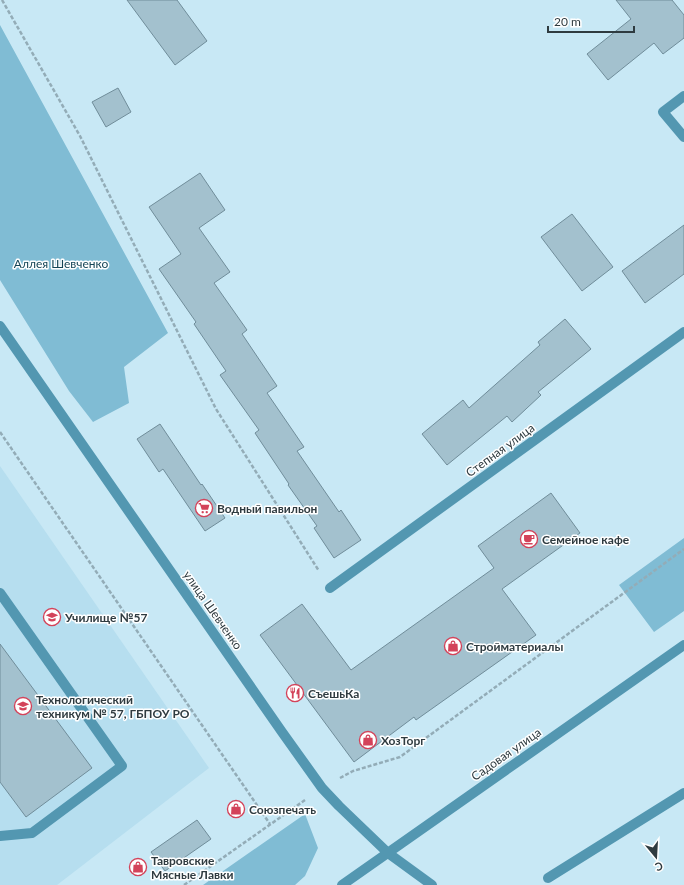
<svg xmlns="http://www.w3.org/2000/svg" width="684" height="885" font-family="Lato,sans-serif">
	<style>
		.built { fill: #b6deef }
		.green { fill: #80bcd4 }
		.building { fill: #a3c1ce; stroke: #708d9a }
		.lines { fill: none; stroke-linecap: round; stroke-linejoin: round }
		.path { stroke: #93acb7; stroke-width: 2.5; stroke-dasharray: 4 2; stroke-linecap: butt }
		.minor { stroke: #5397b1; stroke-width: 10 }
		.labels { text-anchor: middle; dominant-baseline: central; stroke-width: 3; stroke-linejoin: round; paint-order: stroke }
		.park-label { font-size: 12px; fill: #154556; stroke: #fff }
		.street-label { font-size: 12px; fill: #2f3b40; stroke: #fff }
		.poi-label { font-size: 12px; font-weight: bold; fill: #2f3b40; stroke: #fff; text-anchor: start }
	</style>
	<rect width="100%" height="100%" fill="#c8e8f5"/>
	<path class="built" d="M0,466L209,768L57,885H0Z"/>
	<path class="green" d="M0,25L168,333L124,367L129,403L93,422L69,391L0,280Z
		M684,538V611L654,632L619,585Z
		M305,814L318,848L305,876L295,885H203Z"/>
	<path class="building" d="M127,0H177L207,41L175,65Z
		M616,0H672L684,15V38L663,54L654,43L608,80L587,54L631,19Z
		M118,88L131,112L106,127L92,102Z
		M200,173L225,210L199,228L230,272L214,283L247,330L242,334L277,386L267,393L304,447L297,451L339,512L341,510L361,540L334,558L314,528L317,526L288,485L289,484L255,433L259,430L220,375L226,371L194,324L196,322L159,269L181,254L149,207Z
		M572,214L613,267L582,291L541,237Z
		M684,225V274L645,303L622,271Z
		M565,319L591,349L538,392L541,395L512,422L507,416L447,465L422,434L463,400L469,408L540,345L538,342Z
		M160,424L201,485L202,484L225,518L205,531L163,469L159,472L137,439Z
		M551,493L580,533L502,589L536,635L416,720L414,717L354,762L260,635L302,604L351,670L494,568L478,546Z
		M0,644L92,768L26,817L0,782Z
		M197,820L211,839L165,871L151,852Z"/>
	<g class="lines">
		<path class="path" d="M2,0L80,136L216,409L319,571
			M0,432L270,824
			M340,778L353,771L400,757L684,549
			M184,885L305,800"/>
		<path class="minor" d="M684,96L663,112L684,137
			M0,326L282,732L322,788L339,806L388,853L432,885
			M330,588L684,332
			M0,593L122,766L32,833L0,836
			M548,878L684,793
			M342,885L684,645"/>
	</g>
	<defs>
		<g id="supermarket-ring" transform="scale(0.9)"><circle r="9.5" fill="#fff" stroke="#d3435a" stroke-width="1.5"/><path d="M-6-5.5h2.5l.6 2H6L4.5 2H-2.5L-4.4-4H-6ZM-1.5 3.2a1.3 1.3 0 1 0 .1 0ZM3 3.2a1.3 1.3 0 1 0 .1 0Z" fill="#d3435a"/></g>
		<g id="cafe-ring" transform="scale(0.9)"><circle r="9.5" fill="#fff" stroke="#d3435a" stroke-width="1.5"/><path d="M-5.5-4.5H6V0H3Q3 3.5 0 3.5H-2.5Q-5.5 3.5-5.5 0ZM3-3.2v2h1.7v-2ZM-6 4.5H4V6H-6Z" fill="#d3435a"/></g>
		<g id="university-ring" transform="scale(0.9)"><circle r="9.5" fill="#fff" stroke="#d3435a" stroke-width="1.5"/><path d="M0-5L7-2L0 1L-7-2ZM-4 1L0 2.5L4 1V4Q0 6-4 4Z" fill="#d3435a"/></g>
		<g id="shop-ring" transform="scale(0.9)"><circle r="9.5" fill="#fff" stroke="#d3435a" stroke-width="1.5"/><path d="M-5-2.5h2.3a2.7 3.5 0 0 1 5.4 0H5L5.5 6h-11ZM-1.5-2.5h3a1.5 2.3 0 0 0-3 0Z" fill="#d3435a"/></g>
		<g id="restaurant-ring" transform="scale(0.9)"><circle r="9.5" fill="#fff" stroke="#d3435a" stroke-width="1.5"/><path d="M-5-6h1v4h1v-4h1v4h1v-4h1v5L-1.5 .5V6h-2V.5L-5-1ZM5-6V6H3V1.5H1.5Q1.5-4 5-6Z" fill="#d3435a"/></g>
	</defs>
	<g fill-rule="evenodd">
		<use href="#supermarket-ring" x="204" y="508"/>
		<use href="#cafe-ring" x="529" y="539"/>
		<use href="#university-ring" x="52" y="617"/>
		<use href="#shop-ring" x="453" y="646"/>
		<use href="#restaurant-ring" x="295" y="693"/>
		<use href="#university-ring" x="23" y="706"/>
		<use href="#shop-ring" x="368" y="740"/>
		<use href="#shop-ring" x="236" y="809"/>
		<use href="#shop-ring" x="138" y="867"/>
	</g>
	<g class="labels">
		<g class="park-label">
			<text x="61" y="263">Аллея Шевченко</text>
		</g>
		<g class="street-label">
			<text transform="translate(500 450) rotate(-36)">Степная улица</text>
			<text transform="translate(213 610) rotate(55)">улица Шевченко</text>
			<text transform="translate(506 754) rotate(-35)">Садовая улица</text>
		</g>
		<g class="poi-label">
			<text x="217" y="508">Водный павильон</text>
			<text x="542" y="539">Семейное кафе</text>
			<text x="65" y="617">Училище №57</text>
			<text x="466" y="646">Стройматериалы</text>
			<text x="308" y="693">СъешьКа</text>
			<text x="36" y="699">Технологический<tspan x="36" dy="14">техникум № 57, ГБПОУ РО</tspan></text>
			<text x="381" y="740">ХозТорг</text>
			<text x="249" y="809">Союзпечать</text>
			<text x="151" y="860">Тавровские<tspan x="151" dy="14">Мясные Лавки</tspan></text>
		</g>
	</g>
	<g transform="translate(656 857) rotate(162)" stroke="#ffffff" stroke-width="3" paint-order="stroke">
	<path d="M0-3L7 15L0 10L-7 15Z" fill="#2f3b40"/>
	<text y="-6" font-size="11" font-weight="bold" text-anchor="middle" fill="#2f3b40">С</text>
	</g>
	<path d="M548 26v6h86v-6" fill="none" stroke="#2f3b40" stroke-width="2"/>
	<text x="554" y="26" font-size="12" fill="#2f3b40" stroke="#ffffff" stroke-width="3" paint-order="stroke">20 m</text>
</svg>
